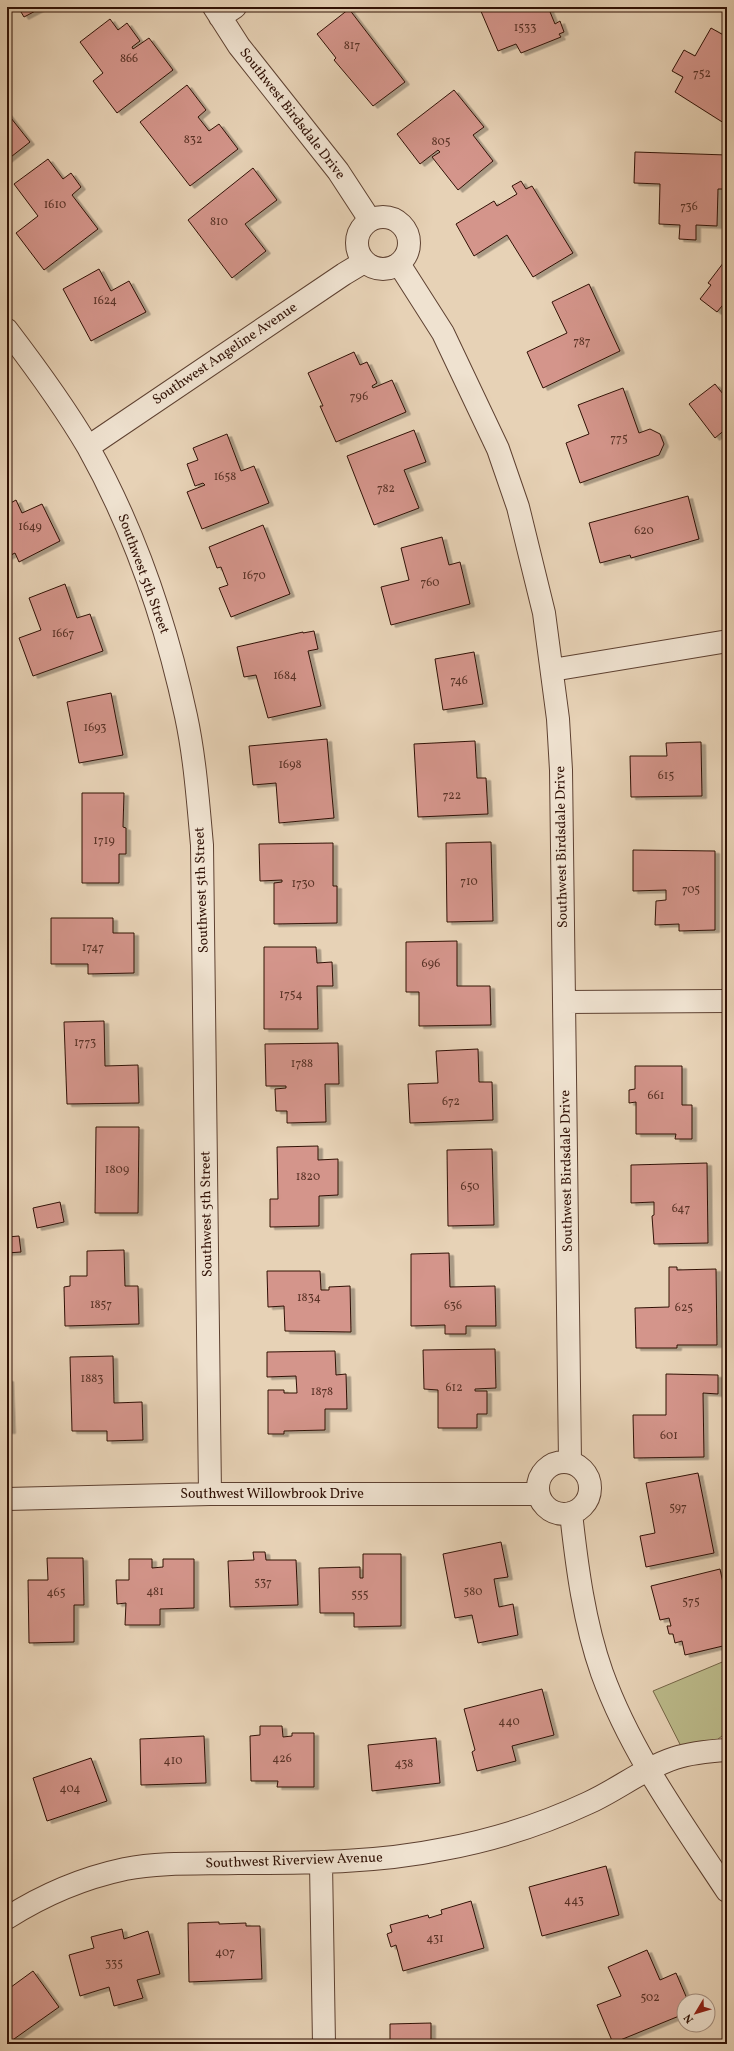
<svg xmlns="http://www.w3.org/2000/svg" width="734" height="2051" font-family="Vollkorn,serif">
	<style>
		.green { fill: #bbba8a; stroke: #766648 }
		.building { fill: #d4958b; stroke: #301105; filter: url(#shadow) }
		.lines { fill: none; stroke-linecap: round; stroke-linejoin: round }
		.minor-casing { stroke: #5e4131; stroke-width: 24 }
		.minor { stroke: #efe2d0; stroke-width: 22 }
		.labels { text-anchor: middle; dominant-baseline: central; stroke-width: 3; stroke-linejoin: round; paint-order: stroke }
		.number-label { font-size: 12px; fill: #593226 }
		.street-label { font-size: 14px; fill: #301105; stroke: #efe2d0 }
	</style>
	<defs>
		<filter id="shadow"><feDropShadow dx="4.5" dy="2.5" stdDeviation="0" flood-color="#0004"/></filter>
	</defs>
	<rect width="100%" height="100%" fill="#e7d2b6"/>
	<filter id="stains"><feTurbulence type="fractalNoise" baseFrequency=".005" numOctaves="4"/><feColorMatrix values="0 0 0 0 .2 0 0 0 0 .09 0 0 0 0 .02 0 0 0 .5 -.17"/></filter>
	<radialGradient id="worn" r=".72"><stop offset=".6" stop-color="#630" stop-opacity="0"/><stop offset="1" stop-color="#630" stop-opacity=".3"/></radialGradient>
	<path class="green" d="M727,1660V1732L689,1762L653,1691Z"/>
	<path class="building" d="M18,7H43L24,17Z
		M484,7H548L555,24L560,21L564,32L559,34L561,37L521,53L516,44L498,51L480,9Z
		M349,9L405,82L373,106L334,60L336,58L317,34Z
		M110,19L118,30L127,23L140,41L132,47L133,49L149,38L173,70L117,113L93,81L103,73L80,42Z
		M711,28L727,37V125L675,92L683,77L672,71L684,50L695,56Z
		M187,85L206,110L198,117L209,131L219,124L238,149L190,186L140,122Z
		M454,90L484,127L473,135L493,161L458,190L432,157L440,152L438,150L420,164L397,134Z
		M7,113L30,142L7,160Z
		M635,152L727,155V189H718L717,226L696,225V240L679,239L680,225L659,224L660,184L634,183Z
		M48,159L63,179L71,173L81,187L72,195L98,229L44,270L16,233L38,216L14,184Z
		M253,168L277,200L245,224L266,251L232,278L188,220Z
		M521,181L526,189L532,186L573,253L533,277L507,235L474,256L456,224L494,201L497,206L517,194L512,186Z
		M727,258V300L717,312L700,299L711,285L708,283Z
		M99,269L111,291L129,281L146,312L91,341L63,289Z
		M589,284L620,351L543,388L527,352L567,333L552,302Z
		M354,352L360,365L367,362L377,383L372,386L373,388L392,380L406,412L336,442L320,406H323L308,373Z
		M715,384L727,399V428L715,438L689,404Z
		M623,388L639,433L650,429L660,434L664,444L659,455L580,483L566,443L589,434L578,405Z
		M414,430L426,462L404,470L419,508L374,525L347,456Z
		M227,434L241,471L254,466L269,503L202,529L187,492L205,485L203,483L195,486L187,464L198,460L193,448Z
		M688,496L699,539L631,558L630,555L600,563L589,523Z
		M16,500L22,513L42,504L60,541L19,562L15,553L7,557V505Z
		M263,525L290,594L231,617L219,588L228,585L221,567L217,568L209,547Z
		M442,537L449,565L460,562L470,604L391,625L381,587L409,580L401,548Z
		M65,584L77,618L90,614L103,651L33,676L19,638L41,630L29,598Z
		M314,631L318,649L308,651L321,706L268,718L256,675L244,677L237,647L303,632V633Z
		M474,652L483,704L443,710L435,659Z
		M111,693L123,755L79,763L67,702Z
		M327,739L334,818L279,823L276,783L253,785L249,746Z
		M475,741L477,778H486L488,814L418,817L414,744Z
		M701,742L702,796L631,797L630,756H667L666,743Z
		M82,793H124L123,827L126,828V854H119V883H82Z
		M491,842L493,921L447,922L446,843Z
		M333,843V886H337V923L274,924V883L282,882V880L260,881L259,844Z
		M633,850L715,851V930L679,931V924L655,925L656,901L666,900V890L633,891Z
		M51,918H113V933H134V973L88,974V964H51Z
		M457,941V986H490L491,1025L419,1026V992H406V942Z
		M264,947H316L317,963L332,962L333,986H317L318,1029H264Z
		M104,1021L105,1066L138,1065L139,1103L67,1104L64,1022Z
		M338,1043L339,1084H325L326,1122L287,1123V1111H276L275,1089L286,1088V1086H266L265,1044Z
		M478,1049L479,1082H492L493,1120L410,1123L408,1084L438,1083L436,1051Z
		M635,1066H682V1105H692V1139H675L676,1134H636V1102L629,1103V1090L635,1089Z
		M96,1127H139L138,1213H95Z
		M318,1146V1160L338,1159V1195L319,1196V1226L270,1227V1199H278L277,1147Z
		M492,1149L494,1225L448,1226L447,1150Z
		M707,1163L708,1243L654,1244L652,1216L654,1215V1202L631,1203V1165Z
		M60,1202L64,1222L37,1228L33,1208Z
		M19,1236L21,1252L7,1253V1237Z
		M124,1250L125,1286H138L139,1324L65,1326L64,1287L70,1286V1276H87V1251Z
		M449,1253L450,1287L495,1286L496,1326H466V1334H445V1325L411,1326V1254Z
		M669,1267H677V1270L716,1269L717,1345H677V1348H636L635,1308L669,1307Z
		M267,1271H320L321,1290H329V1287L350,1286L351,1332L285,1331L284,1306L268,1307Z
		M495,1349L496,1388L475,1389V1391H487V1414H477V1428H438V1390L424,1389L423,1350Z
		M335,1351L336,1375L346,1374L347,1409H325V1430L284,1431V1434H268V1390H284V1393H297L296,1376L267,1377V1352Z
		M113,1356L114,1403L142,1402L143,1440L107,1441V1431H72L70,1357Z
		M666,1374L718,1375V1394L703,1393L704,1457L634,1458L633,1415H666Z
		M7,1379H9L11,1431H7Z
		M698,1473L714,1553L646,1567L640,1536L655,1533L646,1483Z
		M501,1542L508,1577L494,1579L499,1607L513,1604L518,1635L478,1643L472,1615L455,1618L443,1554Z
		M253,1552H265L266,1560H296L298,1605L230,1607L228,1561L254,1560Z
		M363,1554H401V1626L354,1627V1613H320L319,1568L360,1567V1578H363Z
		M47,1558H83L84,1605H74V1642L29,1643L28,1580H48Z
		M129,1559H152V1568L163,1567V1559H194V1608L160,1609V1625H125L126,1603L117,1604L116,1580H129Z
		M720,1569L723,1583H726L727,1586V1645L685,1655L682,1641L675,1643L673,1634H669L667,1626H671L669,1618L660,1620L651,1586Z
		M542,1689L554,1735L512,1746L516,1761L477,1771L472,1752L475,1750L464,1709Z
		M260,1726H282L283,1737L292,1736V1733H314V1787H277L278,1781H251L250,1736L260,1735Z
		M204,1736L206,1783L141,1785L140,1739Z
		M436,1738L440,1783L372,1791L368,1745Z
		M91,1758L107,1801L47,1821L33,1778Z
		M606,1866L619,1915L542,1936L529,1887Z
		M471,1901L484,1948L403,1971L396,1945L391,1947L387,1934L392,1932L390,1925L428,1915L429,1918L442,1914L441,1910Z
		M219,1922V1924L246,1923V1926H260L262,1979L189,1982L188,1923Z
		M122,1929L124,1939L148,1931L160,1974L137,1980L143,1998L114,2006L109,1987L80,1996L69,1955L94,1948L91,1937Z
		M647,1950L660,1980L676,1973L688,2001H684V2014L613,2043L597,2005L621,1996L608,1967Z
		M33,1971L59,2007L7,2044V1995L9,1994L7,1990Z
		M431,2023V2044H390V2024Z"/>
	<g class="lines">
		<g class="minor-casing">
			<path id="minor" d="M214,7L239,46L338,171L370,220
				M220,17L235,7
				M357 243a26 26 0 1 1 52 0a26 26 0 1 1-52 0Z
				M399,264L443,333L498,449L518,507L544,613L558,719L561,770L570,1462
				M7,330C36,368 64,406 88,447C135,531 166,623 186,716C195,758 198,802 202,845L210,1494
				M88,447L344,274L364,262
				M552,670L722,642
				M565,1002L727,1001
				M538 1488a26 26 0 1 1 52 0a26 26 0 1 1-52 0Z
				M7,1499L210,1494H538
				M571,1513C577,1567 584,1622 602,1673C631,1753 681,1821 727,1891
				M321,1863L324,2044
				M7,1918C43,1895 83,1878 125,1869C162,1862 200,1864 238,1863C307,1863 376,1863 444,1849C493,1840 543,1824 588,1803C617,1790 644,1768 675,1758C690,1753 711,1751 727,1750"/>
		</g>
		<use href="#minor" class="minor"/>
	</g>
	<g class="labels">
		<g class="number-label">
			<text x="525" y="28">1533</text>
			<text x="352" y="46">817</text>
			<text x="129" y="59">866</text>
			<text x="702" y="74">752</text>
			<text x="193" y="140">832</text>
			<text x="441" y="142">805</text>
			<text x="55" y="205">1610</text>
			<text x="689" y="207">736</text>
			<text x="219" y="222">810</text>
			<text x="105" y="301">1624</text>
			<text x="582" y="342">787</text>
			<text x="359" y="397">796</text>
			<text x="619" y="439">775</text>
			<text x="225" y="477">1658</text>
			<text x="386" y="489">782</text>
			<text x="30" y="527">1649</text>
			<text x="644" y="531">620</text>
			<text x="254" y="576">1670</text>
			<text x="430" y="583">760</text>
			<text x="63" y="634">1667</text>
			<text x="285" y="676">1684</text>
			<text x="459" y="681">746</text>
			<text x="95" y="728">1693</text>
			<text x="290" y="765">1698</text>
			<text x="666" y="776">615</text>
			<text x="452" y="796">722</text>
			<text x="104" y="841">1719</text>
			<text x="469" y="882">710</text>
			<text x="303" y="884">1730</text>
			<text x="691" y="890">705</text>
			<text x="93" y="948">1747</text>
			<text x="431" y="964">696</text>
			<text x="291" y="995">1754</text>
			<text x="85" y="1043">1773</text>
			<text x="302" y="1064">1788</text>
			<text x="656" y="1096">661</text>
			<text x="451" y="1102">672</text>
			<text x="117" y="1170">1809</text>
			<text x="308" y="1177">1820</text>
			<text x="470" y="1187">650</text>
			<text x="681" y="1209">647</text>
			<text x="309" y="1298">1834</text>
			<text x="101" y="1305">1857</text>
			<text x="453" y="1306">636</text>
			<text x="684" y="1308">625</text>
			<text x="92" y="1379">1883</text>
			<text x="454" y="1388">612</text>
			<text x="322" y="1392">1878</text>
			<text x="669" y="1436">601</text>
			<text x="678" y="1508">597</text>
			<text x="263" y="1583">537</text>
			<text x="155" y="1592">481</text>
			<text x="473" y="1592">580</text>
			<text x="56" y="1593">465</text>
			<text x="360" y="1595">555</text>
			<text x="691" y="1602">575</text>
			<text x="509" y="1722">440</text>
			<text x="282" y="1759">426</text>
			<text x="173" y="1761">410</text>
			<text x="404" y="1764">438</text>
			<text x="70" y="1789">404</text>
			<text x="574" y="1901">443</text>
			<text x="435" y="1939">431</text>
			<text x="225" y="1953">407</text>
			<text x="114" y="1964">335</text>
			<text x="650" y="1998">502</text>
		</g>
		<g class="street-label">
			<text transform="translate(292 114) rotate(52)">Southwest Birdsdale Drive</text>
			<text transform="translate(225 354) rotate(-34)">Southwest Angeline Avenue</text>
			<text transform="translate(143 574) rotate(70)">Southwest 5th Street</text>
			<text transform="translate(562 847) rotate(-91)">Southwest Birdsdale Drive</text>
			<text transform="translate(202 890) rotate(-92)">Southwest 5th Street</text>
			<text transform="translate(567 1171) rotate(-91)">Southwest Birdsdale Drive</text>
			<text transform="translate(207 1214) rotate(-91)">Southwest 5th Street</text>
			<text x="272" y="1494">Southwest Willowbrook Drive</text>
			<text transform="translate(294 1861) rotate(-2)">Southwest Riverview Avenue</text>
		</g>
	</g>
	<rect width="734" height="2051" fill="none" stroke="#e7d2b6" stroke-width="24"/>
	<rect x="8" y="8" width="718" height="2035" fill="none" stroke="#301105" stroke-width="2"/>
	<rect x="12" y="12" width="710" height="2027" fill="none" stroke="#301105"/>
	<g transform="translate(696 2013) rotate(232)"><circle r="19" fill="#efe2d0" stroke="#a38e7f"/>
	<path d="M0-3L7 15L0 10L-7 15Z" fill="#8f2418"/>
	<text y="-6" font-size="11" font-weight="bold" text-anchor="middle" fill="#301105">N</text>
	</g>
	<rect width="100%" height="100%" filter="url(#stains)"/>
	<rect width="100%" height="100%" fill="url(#worn)"/>
</svg>
